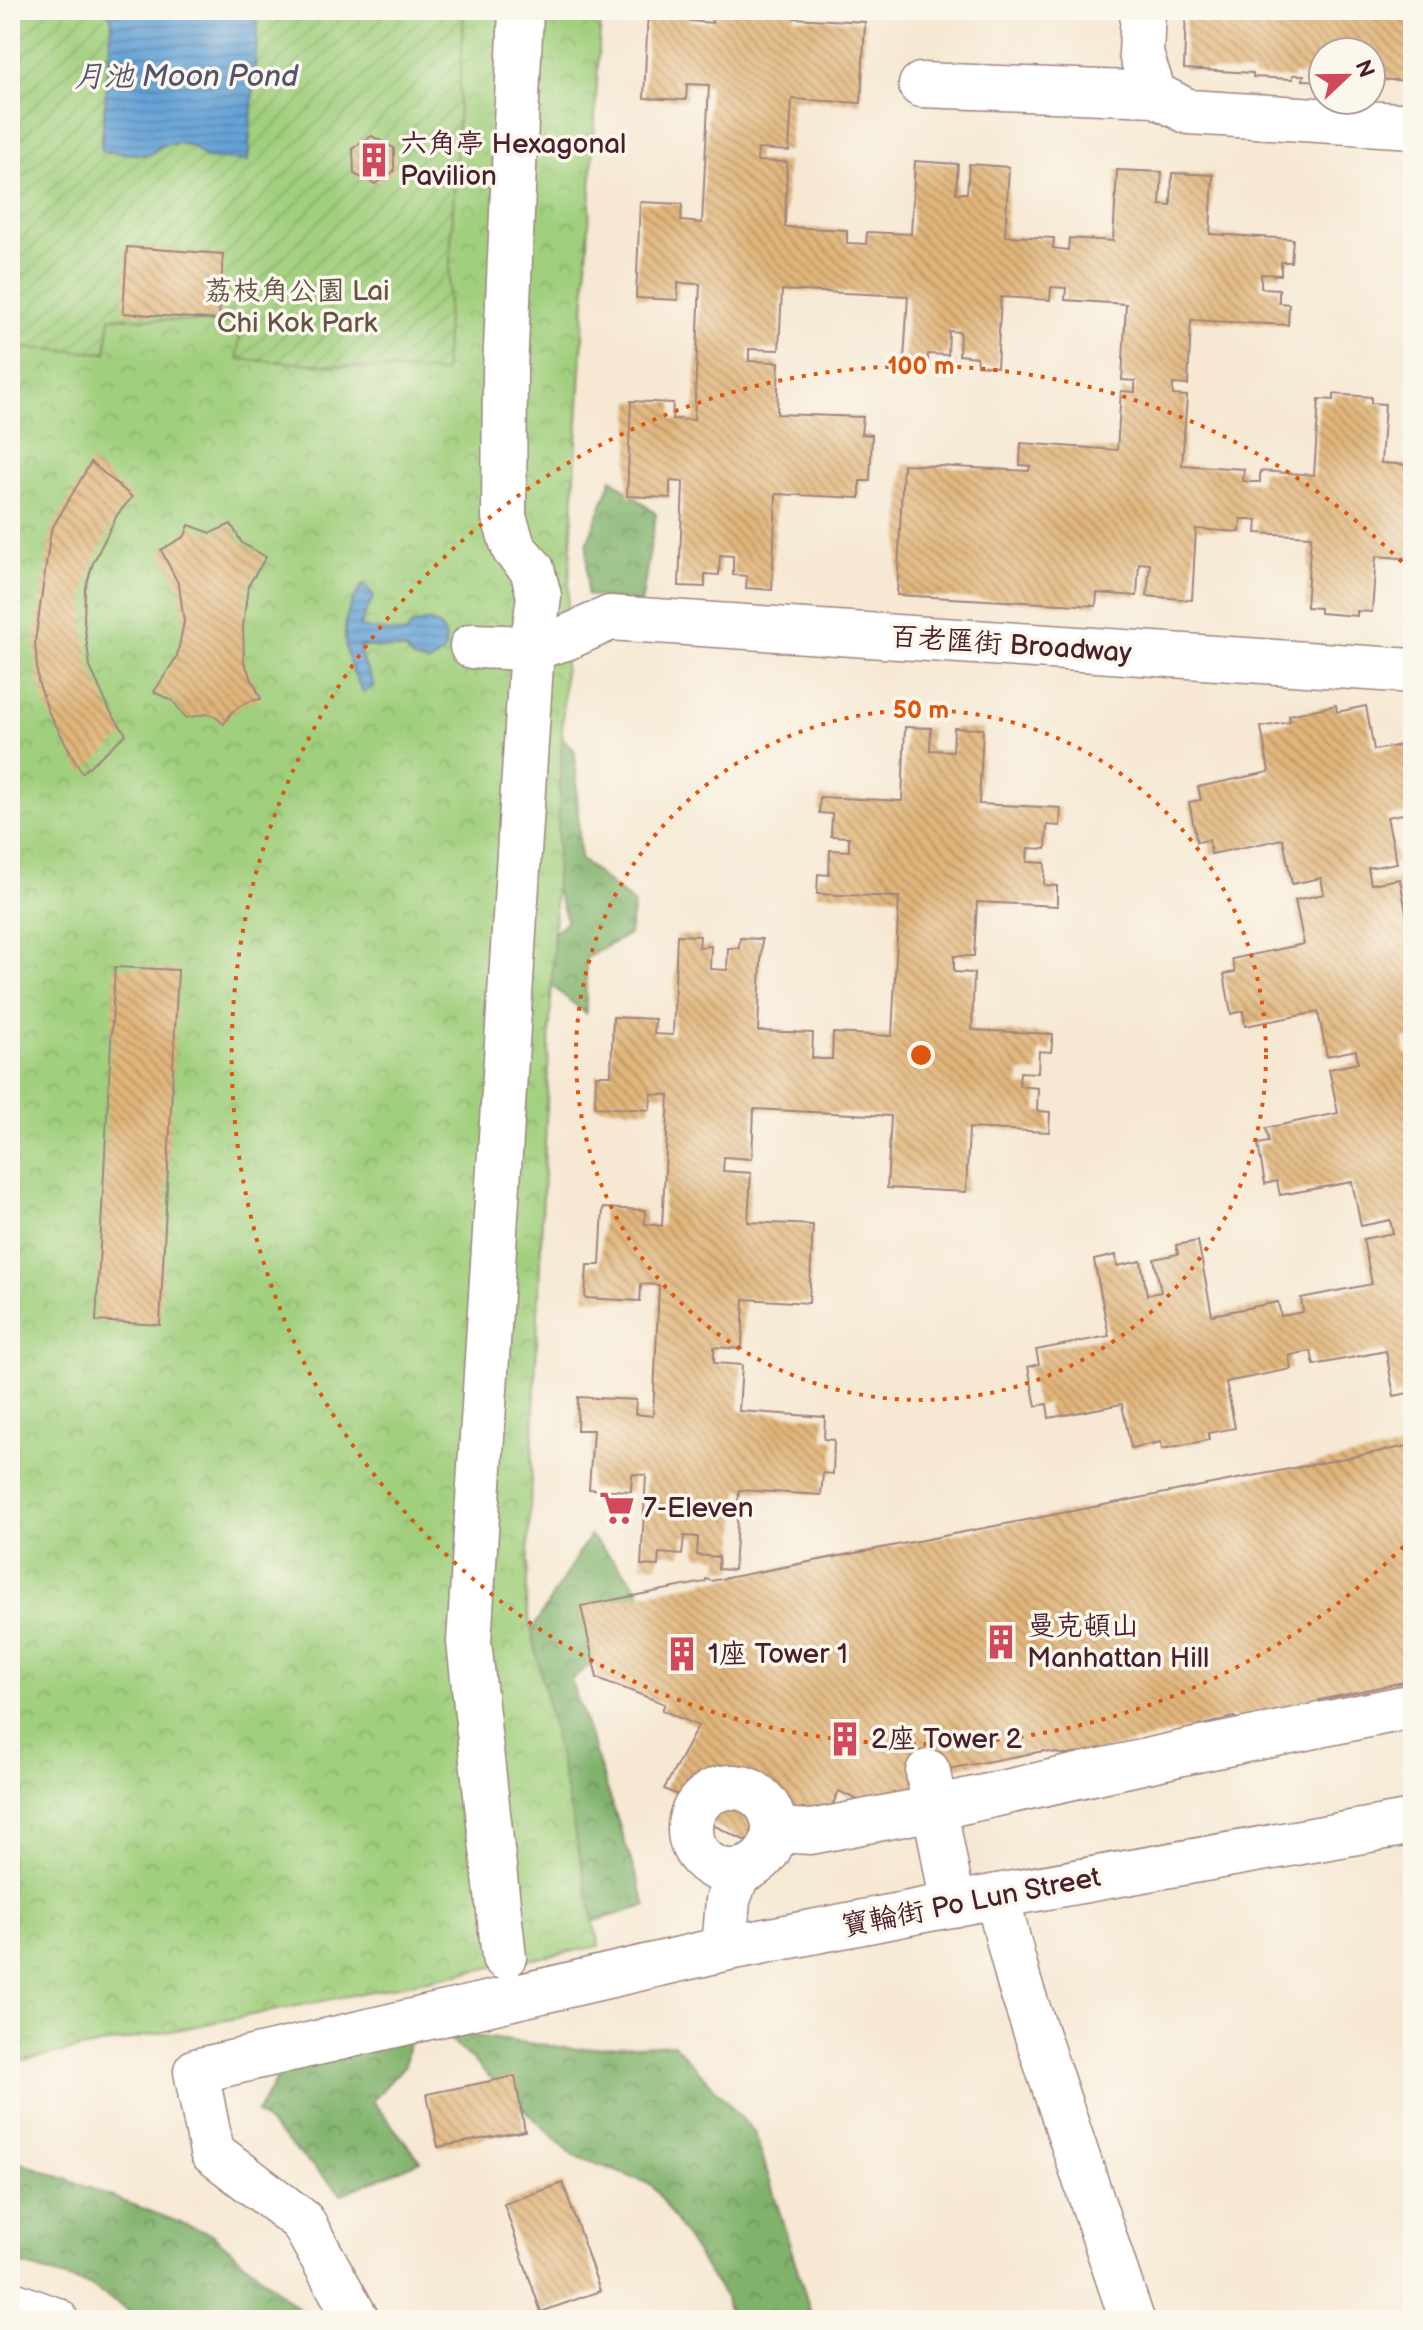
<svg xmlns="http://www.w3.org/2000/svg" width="1423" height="2330" font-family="'Balsamiq Sans','LXGW WenKai TC',sans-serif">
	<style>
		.forest { fill: url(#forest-crowns); stroke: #65684c; stroke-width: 2 }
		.park { fill: url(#park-crowns); stroke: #757754; stroke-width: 2 }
		.garden { fill: url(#garden-furrows); stroke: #757754; stroke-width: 2 }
		.water { fill: url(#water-rules); stroke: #576080; stroke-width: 2 }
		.building { fill: url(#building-back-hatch) }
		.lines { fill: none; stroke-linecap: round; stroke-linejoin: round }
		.minor-casing { stroke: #a0847f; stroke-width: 47 }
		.major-casing { stroke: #a0847f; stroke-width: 47 }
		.minor { stroke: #fff; stroke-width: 44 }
		.major { stroke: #fff; stroke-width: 44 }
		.ring { fill: none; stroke: #e0560e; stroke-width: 4; stroke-dasharray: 4 8 }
		.labels { text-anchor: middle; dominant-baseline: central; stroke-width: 7; stroke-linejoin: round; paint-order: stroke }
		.poi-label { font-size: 28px; fill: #4a1f2b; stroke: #fbf7ec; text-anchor: start }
		.park-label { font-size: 28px; fill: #645444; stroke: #fbf7ec }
		.street-label { font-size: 28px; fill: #4a1f2b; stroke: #fbf7ec }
		.water-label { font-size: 30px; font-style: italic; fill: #54536f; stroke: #fbf7ec }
		.centre { fill: #e0560e; stroke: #fbf7ec; stroke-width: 4 }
		.ring-label { font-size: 24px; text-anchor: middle; font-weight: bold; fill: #e0560e; stroke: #fbf7ec; stroke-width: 7; stroke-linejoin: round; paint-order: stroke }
	</style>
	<defs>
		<pattern id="forest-crowns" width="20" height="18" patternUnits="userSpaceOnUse" patternTransform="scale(2)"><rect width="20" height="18" fill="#80b26c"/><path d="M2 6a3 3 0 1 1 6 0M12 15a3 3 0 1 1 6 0" fill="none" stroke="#6b9059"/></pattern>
		<pattern id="park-crowns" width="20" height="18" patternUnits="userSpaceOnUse" patternTransform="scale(2)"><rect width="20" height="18" fill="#a0cf7d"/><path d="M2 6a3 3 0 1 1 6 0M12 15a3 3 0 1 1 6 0" fill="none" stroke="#8bb16c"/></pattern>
		<pattern id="garden-furrows" width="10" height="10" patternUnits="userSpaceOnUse" patternTransform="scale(2)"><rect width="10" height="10" fill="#a0cf7d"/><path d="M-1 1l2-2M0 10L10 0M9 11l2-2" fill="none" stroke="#8bb16c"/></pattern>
		<pattern id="water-rules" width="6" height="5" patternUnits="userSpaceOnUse" patternTransform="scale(2)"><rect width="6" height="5" fill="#64a2d6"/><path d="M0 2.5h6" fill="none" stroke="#5483ae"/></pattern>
		<pattern id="building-back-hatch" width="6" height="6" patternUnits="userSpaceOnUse" patternTransform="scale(2)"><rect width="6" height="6" fill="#e1b67b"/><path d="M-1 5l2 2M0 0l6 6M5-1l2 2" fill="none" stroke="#b89365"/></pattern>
	</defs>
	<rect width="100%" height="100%" fill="#fbf7ec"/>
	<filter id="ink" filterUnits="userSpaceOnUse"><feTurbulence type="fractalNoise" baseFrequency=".0125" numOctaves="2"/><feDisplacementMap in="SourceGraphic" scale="16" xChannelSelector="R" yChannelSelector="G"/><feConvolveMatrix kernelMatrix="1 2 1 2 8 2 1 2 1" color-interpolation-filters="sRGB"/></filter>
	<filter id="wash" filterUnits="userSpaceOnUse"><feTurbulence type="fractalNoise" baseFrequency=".006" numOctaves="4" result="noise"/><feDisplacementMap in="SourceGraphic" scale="32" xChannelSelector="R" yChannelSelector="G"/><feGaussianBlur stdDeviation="1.8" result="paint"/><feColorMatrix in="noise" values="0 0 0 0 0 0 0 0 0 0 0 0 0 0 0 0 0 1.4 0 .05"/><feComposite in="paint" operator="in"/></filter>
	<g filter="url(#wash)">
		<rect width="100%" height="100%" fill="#f6e8d3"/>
		<path class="forest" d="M612,479L656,514L641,604L587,595V543Z
			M546,721L575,751L580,859L634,904L629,934L586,958V1014L524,963L567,920L533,825Z
			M590,1535L628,1576L655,1612L571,1680L646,1906L539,1937L513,1661Z
			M442,2032L574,2049L674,2044L755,2133L813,2320H730L725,2298L652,2185L573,2155Z
			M300,2037H410L405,2065L372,2101L421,2161L342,2194L257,2113Z
			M10,2158L213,2235L312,2320H142L89,2285L10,2261Z"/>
		<path class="park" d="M10,10H601L566,638L526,1604L599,1946L10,2063Z"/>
		<path class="garden" d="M10,10H464L444,373L238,359L240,324L110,317L106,353L10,347Z"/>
		<path class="water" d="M107,10H257L259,13L254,19L258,24L248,161L205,158L192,146L179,143L163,145L149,155L101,151L112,21Z
			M364,584L374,596L359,627L406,634L412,625L429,621C445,627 450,639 442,654L429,663L413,659L406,650L359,646L362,660L375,686L363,692C342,654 335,620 364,584Z"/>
		<g id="blocks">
			<path class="building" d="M648,10H691L690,21L712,23L713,10H795L794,18L865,22L861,103L792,99L789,151L758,149L757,161L787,162L785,227L847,230V243L866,244L867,232L911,234L915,161L958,164L956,193H967L969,164L1009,167L1005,236L1054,238L1053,248L1068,250L1069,238L1113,241L1117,170L1162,172L1160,205L1171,206L1172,173L1213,175L1210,234L1293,239L1291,262H1281V275L1261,274V288L1279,289V303L1289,304L1288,325L1191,320L1188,385L1173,384V395L1187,396L1182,465L1244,469L1243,481L1251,482H1260V471L1314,475L1319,399L1334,400V394L1371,397V403L1385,404L1381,463L1413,465V505L1411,504L1410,519H1413V559L1376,556L1372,612L1357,611V616L1320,613V608L1306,607L1311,536L1256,533L1257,520L1249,519H1241L1240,532L1196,529L1192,600L1147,596L1150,564L1139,563L1137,596L1097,593L1096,606L897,595L903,464L1029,471L1030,466L1020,465L1021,443L1117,450L1121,391L1135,392V381L1122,380L1126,304L1065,300L1066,288L1051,287L1050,300L1001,297L997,367L977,365V357L959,355L960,332L949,331L948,355L928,354V363L904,361L908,296L782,290L779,350L749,349V361L779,362L777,414L863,417L861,434L872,435L870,481H860V498L776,494L772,590L746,588L747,576L733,575V556L720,555L719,575L705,574V587L679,586L683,482L670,481V498L627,496L631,401L673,403L672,419L694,420L700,284L678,283V300L636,298L640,202L682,204L681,221L702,223L709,85L687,84L686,100L644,98Z
				M1186,10H1413V81L1371,79V52H1323V81L1303,80L1304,75H1293V79L1253,77V73L1184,69Z
				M372,136L394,148V171L375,184L354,174L353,148Z
				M127,247L223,254L219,320L123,313Z
				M91,462L132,497L117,515L93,563L85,590L84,622L90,667L110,711L126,734L82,773L48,711L38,681L35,642L51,530Z
				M231,524L242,543L266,557L248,586L243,626L244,662L261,699L250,701L240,706L231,713L224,724L214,716L206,714L186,718L173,701L154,692L177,656L184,622L179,585L161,550L185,536L189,525L211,533Z
				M1336,705L1337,712L1366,706L1374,750L1413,743V812L1387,817L1397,863L1368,868L1371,884L1400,879L1408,923L1413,922V1038L1403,1040L1406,1054L1413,1053V1392L1394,1396L1386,1351L1314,1365L1311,1351L1300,1353L1289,1356L1291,1369L1226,1382L1235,1428L1208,1433L1209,1440L1162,1449L1161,1442L1131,1448L1122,1404L1049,1418L1047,1404L1036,1406L1028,1367L1039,1364L1036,1350L1109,1336L1094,1260L1116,1255L1117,1266L1141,1261L1147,1295L1161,1292L1154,1259L1178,1254L1176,1245L1198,1241L1212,1315L1278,1302L1281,1316L1303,1312L1301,1298L1372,1284L1363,1239L1393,1233L1390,1220L1361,1226L1352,1182L1280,1195L1277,1181L1265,1184L1258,1144L1269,1142L1266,1128L1338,1113L1329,1069L1358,1063L1356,1050L1327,1056L1318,1012L1245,1026L1243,1011L1231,1014L1224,974L1235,972L1232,959L1304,944L1295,900L1324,894L1321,878L1292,884L1283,839L1211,854L1209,840L1197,842L1189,802L1201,800L1198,787L1269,772L1261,727L1290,722L1289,715Z
				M905,727L931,728L930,750L953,751L954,728L983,729L979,804L1061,808L1060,826L1047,825L1046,849L1028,848L1027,862L1045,863L1044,885L1057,886V906L977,902L974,956H954V972L974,973L972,1030L1053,1034L1051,1052L1039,1051L1038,1073L1020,1072L1019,1086L1038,1088L1037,1111L1050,1112L1049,1132L969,1128L966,1192L887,1188L891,1116L754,1109L752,1159L724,1157L723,1171L751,1173L748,1222L813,1225L809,1303L744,1299L742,1349L714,1347V1363L742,1365L739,1411L825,1417L824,1439L834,1440L833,1474L823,1473L821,1495L739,1490L734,1570L718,1569L719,1557L697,1555L698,1537L684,1536L682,1555L659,1553L658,1566L641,1565L646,1475L632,1474L631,1491L589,1489L593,1430H577L578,1397L636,1400L635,1414L653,1416L659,1285L641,1284L640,1301L585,1298L587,1265H600L603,1208L645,1210V1224L662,1226L669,1095L651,1094L650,1110L595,1107L596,1075H611L613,1017L655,1019L654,1034L673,1035L677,935L700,936L699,947L711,946L710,969L727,970L728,948H739L740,938L762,939L758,1031L813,1033L812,1058L821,1059H832L833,1033L892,1036L899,897L817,894L818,874L829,875L830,850L849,851V837L831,836L832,814L819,813L820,797L902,801Z
				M115,967L178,970L160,1325L96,1321Z
				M1413,1445V1680L1319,1700L1302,1739L1281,1745L1234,1717L1077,1757L1044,1751L931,1772L930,1824L878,1796L873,1807L839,1791L809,1854L788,1844L781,1858L684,1811L689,1800L664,1789L698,1726L662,1710L665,1704L597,1678L581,1606L705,1582L706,1579L711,1581Z
				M515,2076L525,2131L438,2147L427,2094Z
				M563,2183L600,2291L541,2312L504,2204Z"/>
		</g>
	</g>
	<g filter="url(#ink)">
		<use href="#blocks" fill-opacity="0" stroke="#a0847f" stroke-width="2"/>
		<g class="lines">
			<g class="minor-casing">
				<path id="minor" d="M1143,10L1141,54L1154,94L1189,112L1413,126
					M921,85L1154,94
					M472,646L532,648L566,638L610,618L1413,671
					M928,1772L953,1905
					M690 1829a42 42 0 1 1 84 0a42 42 0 1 1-84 0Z
					M775,1830L811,1832L934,1808L1187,1752L1413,1706
					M997,1896L1019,1982L1132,2320
					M724,1949L728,1900L738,1872
					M504,1957L469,1642L532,648L539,596L532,569L514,549L504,517L505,370L521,10
					M357,2320L302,2221L212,2152L196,2071L724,1949L997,1896L1413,1822"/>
			</g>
			<g class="major-casing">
				<path id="major" d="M10,2303L56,2320"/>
			</g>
			<use href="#minor" class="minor"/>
			<use href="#major" class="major"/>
		</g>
	</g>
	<g class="ring">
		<circle cx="921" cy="1055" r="345"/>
		<path d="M1412 1538A689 689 0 1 1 1412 572"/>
	</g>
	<defs>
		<g id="building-bare" transform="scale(2.76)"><path d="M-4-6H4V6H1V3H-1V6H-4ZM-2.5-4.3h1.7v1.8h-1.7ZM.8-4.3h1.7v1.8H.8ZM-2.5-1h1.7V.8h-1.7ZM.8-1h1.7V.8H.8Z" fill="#d1495b" stroke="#fbf7ec" stroke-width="2.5" paint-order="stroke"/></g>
		<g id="supermarket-bare" transform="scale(2.76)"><path d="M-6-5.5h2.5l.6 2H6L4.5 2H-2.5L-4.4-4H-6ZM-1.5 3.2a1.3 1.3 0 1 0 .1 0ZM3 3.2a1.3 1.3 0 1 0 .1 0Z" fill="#d1495b" stroke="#fbf7ec" stroke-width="2.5" paint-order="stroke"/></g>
	</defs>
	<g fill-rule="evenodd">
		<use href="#building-bare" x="374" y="160"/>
		<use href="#supermarket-bare" x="617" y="1508"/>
		<use href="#building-bare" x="1001" y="1642"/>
		<use href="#building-bare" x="682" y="1654"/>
		<use href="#building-bare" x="845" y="1739"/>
	</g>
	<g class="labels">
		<g class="poi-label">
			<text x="400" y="144">六角亭 Hexagonal<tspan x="400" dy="32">Pavilion</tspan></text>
			<text x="643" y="1508">7-Eleven</text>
			<text x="1027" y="1626">曼克頓山<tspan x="1027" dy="32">Manhattan Hill</tspan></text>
			<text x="708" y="1654">1座 Tower 1</text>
			<text x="871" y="1739">2座 Tower 2</text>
		</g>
		<g class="park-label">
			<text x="297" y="291">荔枝角公園 Lai<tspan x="297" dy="32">Chi Kok Park</tspan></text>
		</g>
		<g class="street-label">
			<text transform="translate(1011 645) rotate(4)">百老匯街 Broadway</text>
			<text transform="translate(971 1902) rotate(-11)">寶輪街 Po Lun Street</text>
		</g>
		<g class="water-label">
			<text x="186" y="77">月池 Moon Pond</text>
		</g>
	</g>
	<circle cx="921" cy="1055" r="12" class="centre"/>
	<g class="ring-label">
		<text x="921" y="374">100 m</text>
		<text x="921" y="718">50 m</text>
	</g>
	<rect width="1423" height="2330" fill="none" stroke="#fbf7ec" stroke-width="40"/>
	<g transform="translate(1347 76) rotate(68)"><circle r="38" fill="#fbf7ec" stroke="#b4a19f" stroke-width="2"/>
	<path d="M0-6L14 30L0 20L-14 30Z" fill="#d1495b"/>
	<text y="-12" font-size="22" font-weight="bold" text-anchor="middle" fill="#4a1f2b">N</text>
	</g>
</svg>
